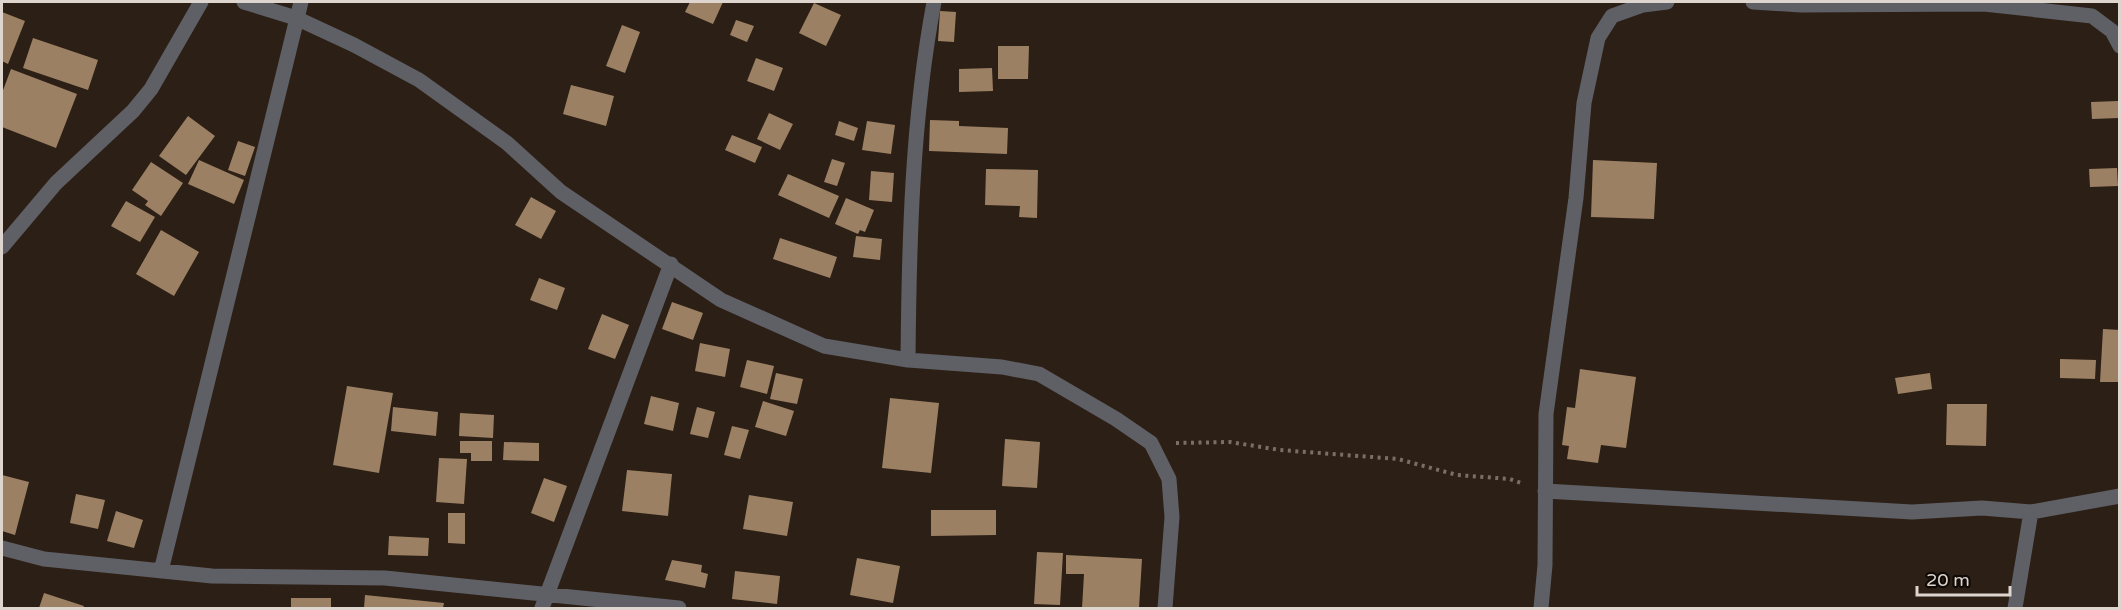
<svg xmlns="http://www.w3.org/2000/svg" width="2121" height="610" font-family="'Varela Round',sans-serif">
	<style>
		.building { fill: #9c8064 }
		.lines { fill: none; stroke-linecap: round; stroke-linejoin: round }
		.path { stroke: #7a6f67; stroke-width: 4; stroke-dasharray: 3 4.5; stroke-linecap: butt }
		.minor { stroke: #5f5f66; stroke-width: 15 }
	</style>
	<rect width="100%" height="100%" fill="#2c1f15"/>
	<path class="building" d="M690,2H723L713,24L685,12Z
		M814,3L841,15L826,46L799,33Z
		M940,11L956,12L954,42L938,41Z
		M2,12L25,21L8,64L2,61Z
		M736,20L754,26L747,42L730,35Z
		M622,25L640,32L625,73L606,66Z
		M33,38L98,60L88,90L23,68Z
		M998,46H1029L1028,79H998Z
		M756,58L783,68L774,91L747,81Z
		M992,68L993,91L959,92V69Z
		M11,69L77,94L56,148L2,127V93Z
		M571,85L614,96L606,126L563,114Z
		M2118,101L2119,118L2092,119L2091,102Z
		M769,113L793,124L780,150L757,139Z
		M188,116L215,136L186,175L159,156Z
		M930,120L959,121V126L1008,128L1007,154L929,151Z
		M839,121L858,128L854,141L835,135Z
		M867,121L895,125L891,154L862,150Z
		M732,135L762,147L755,163L725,150Z
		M238,141L255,147L245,176L228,170Z
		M832,159L845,163L837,186L824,182Z
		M199,160L244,180L234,204L188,184Z
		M1593,160L1657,163L1654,219L1591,217Z
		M151,162L183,183L161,216L145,205L148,201L132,190Z
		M2117,168L2118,186L2090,187L2089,169Z
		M986,169L1038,170L1037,218L1019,217L1020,206L985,205Z
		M871,171L894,173L892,202L869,200Z
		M788,174L839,196L829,218L778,195Z
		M531,197L556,211L541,239L515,225Z
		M846,198L874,210L865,232L860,230L858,234L835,224Z
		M126,201L155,217L140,242L111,226Z
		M161,230L199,252L174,296L136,274Z
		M856,236L882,239L880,260L853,257Z
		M780,238L837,257L830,278L773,259Z
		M539,278L565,288L557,310L530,300Z
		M672,302L703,313L693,340L662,329Z
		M602,314L629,325L615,359L588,349Z
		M2103,329L2120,330V382H2100Z
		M700,343L730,349L725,377L695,371Z
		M2060,359L2096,360L2095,379L2060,378Z
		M747,360L774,366L767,394L740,387Z
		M1580,369L1636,377L1626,448L1601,445L1598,463L1567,459L1569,446L1562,445L1567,407L1575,408Z
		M776,373L803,379L797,404L770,399Z
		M1930,373L1932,389L1898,394L1895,378Z
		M347,386L393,393L379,473L333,465Z
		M651,396L679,403L673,431L644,424Z
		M890,398L939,403L931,473L882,468Z
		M763,401L794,411L786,436L755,427Z
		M1947,404H1987L1986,446L1946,445Z
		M393,407L438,412L436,436L391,431Z
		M697,407L715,412L708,438L690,434Z
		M460,413L494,415L493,438L459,436Z
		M732,426L749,430L740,459L724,455Z
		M1005,439L1040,442L1037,488L1002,486Z
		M460,441H492V461H471V453H460Z
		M504,442L539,443V461L503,460Z
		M439,458L467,459L464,504L436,502Z
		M627,470L672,474L668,516L622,511Z
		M2,475L29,482L15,535L2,531Z
		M544,478L567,486L554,522L531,513Z
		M76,494L105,500L98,529L70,523Z
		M749,495L793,502L787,536L743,529Z
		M931,510H996V535L931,536Z
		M116,511L143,520L134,548L107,541Z
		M448,513H465V544L448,543Z
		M389,536L429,538L428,556L388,555Z
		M1037,552L1063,553L1060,605L1034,604Z
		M1066,555L1142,559L1139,608H1082L1084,574H1066Z
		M857,558L900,566L893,603L850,595Z
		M672,560L702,565L701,572L708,574L705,588L665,580Z
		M735,571L780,576L777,604L732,599Z
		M44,593L84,606L83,608H39Z
		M365,595L444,603L443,608H364Z
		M291,598H331V608H291Z"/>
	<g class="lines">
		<path class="path" d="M1176,443L1230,442L1280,450L1398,459L1457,475L1510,479L1524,484"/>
		<path class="minor" d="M244,2L296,18L354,45L419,80L507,143L561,192L721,300L824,346L908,360L1002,367L1039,374L1116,419L1151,443L1169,479L1172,517L1165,608
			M1753,2L1801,5L1984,4L2092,16L2112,31L2120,46
			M2,247L56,183L133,111L151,89L201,2
			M908,360C909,240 912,120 934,2
			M1545,491L1912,512L1982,508L2031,512L2120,496
			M2,548L44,559L212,576L385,578L679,608
			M161,571L301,2
			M542,608L671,264
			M1541,608L1545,565L1546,414L1576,198L1584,103L1598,38L1612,16L1643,5L1667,2
			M2015,608L2031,512"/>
	</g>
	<rect width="2121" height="610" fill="none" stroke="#ded5cf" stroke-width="6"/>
	<path d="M1917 586v9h93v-9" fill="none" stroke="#ded5cf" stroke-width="3"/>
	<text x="1926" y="586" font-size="18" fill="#ded5cf" stroke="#100a06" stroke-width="4.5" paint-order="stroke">20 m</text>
</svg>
